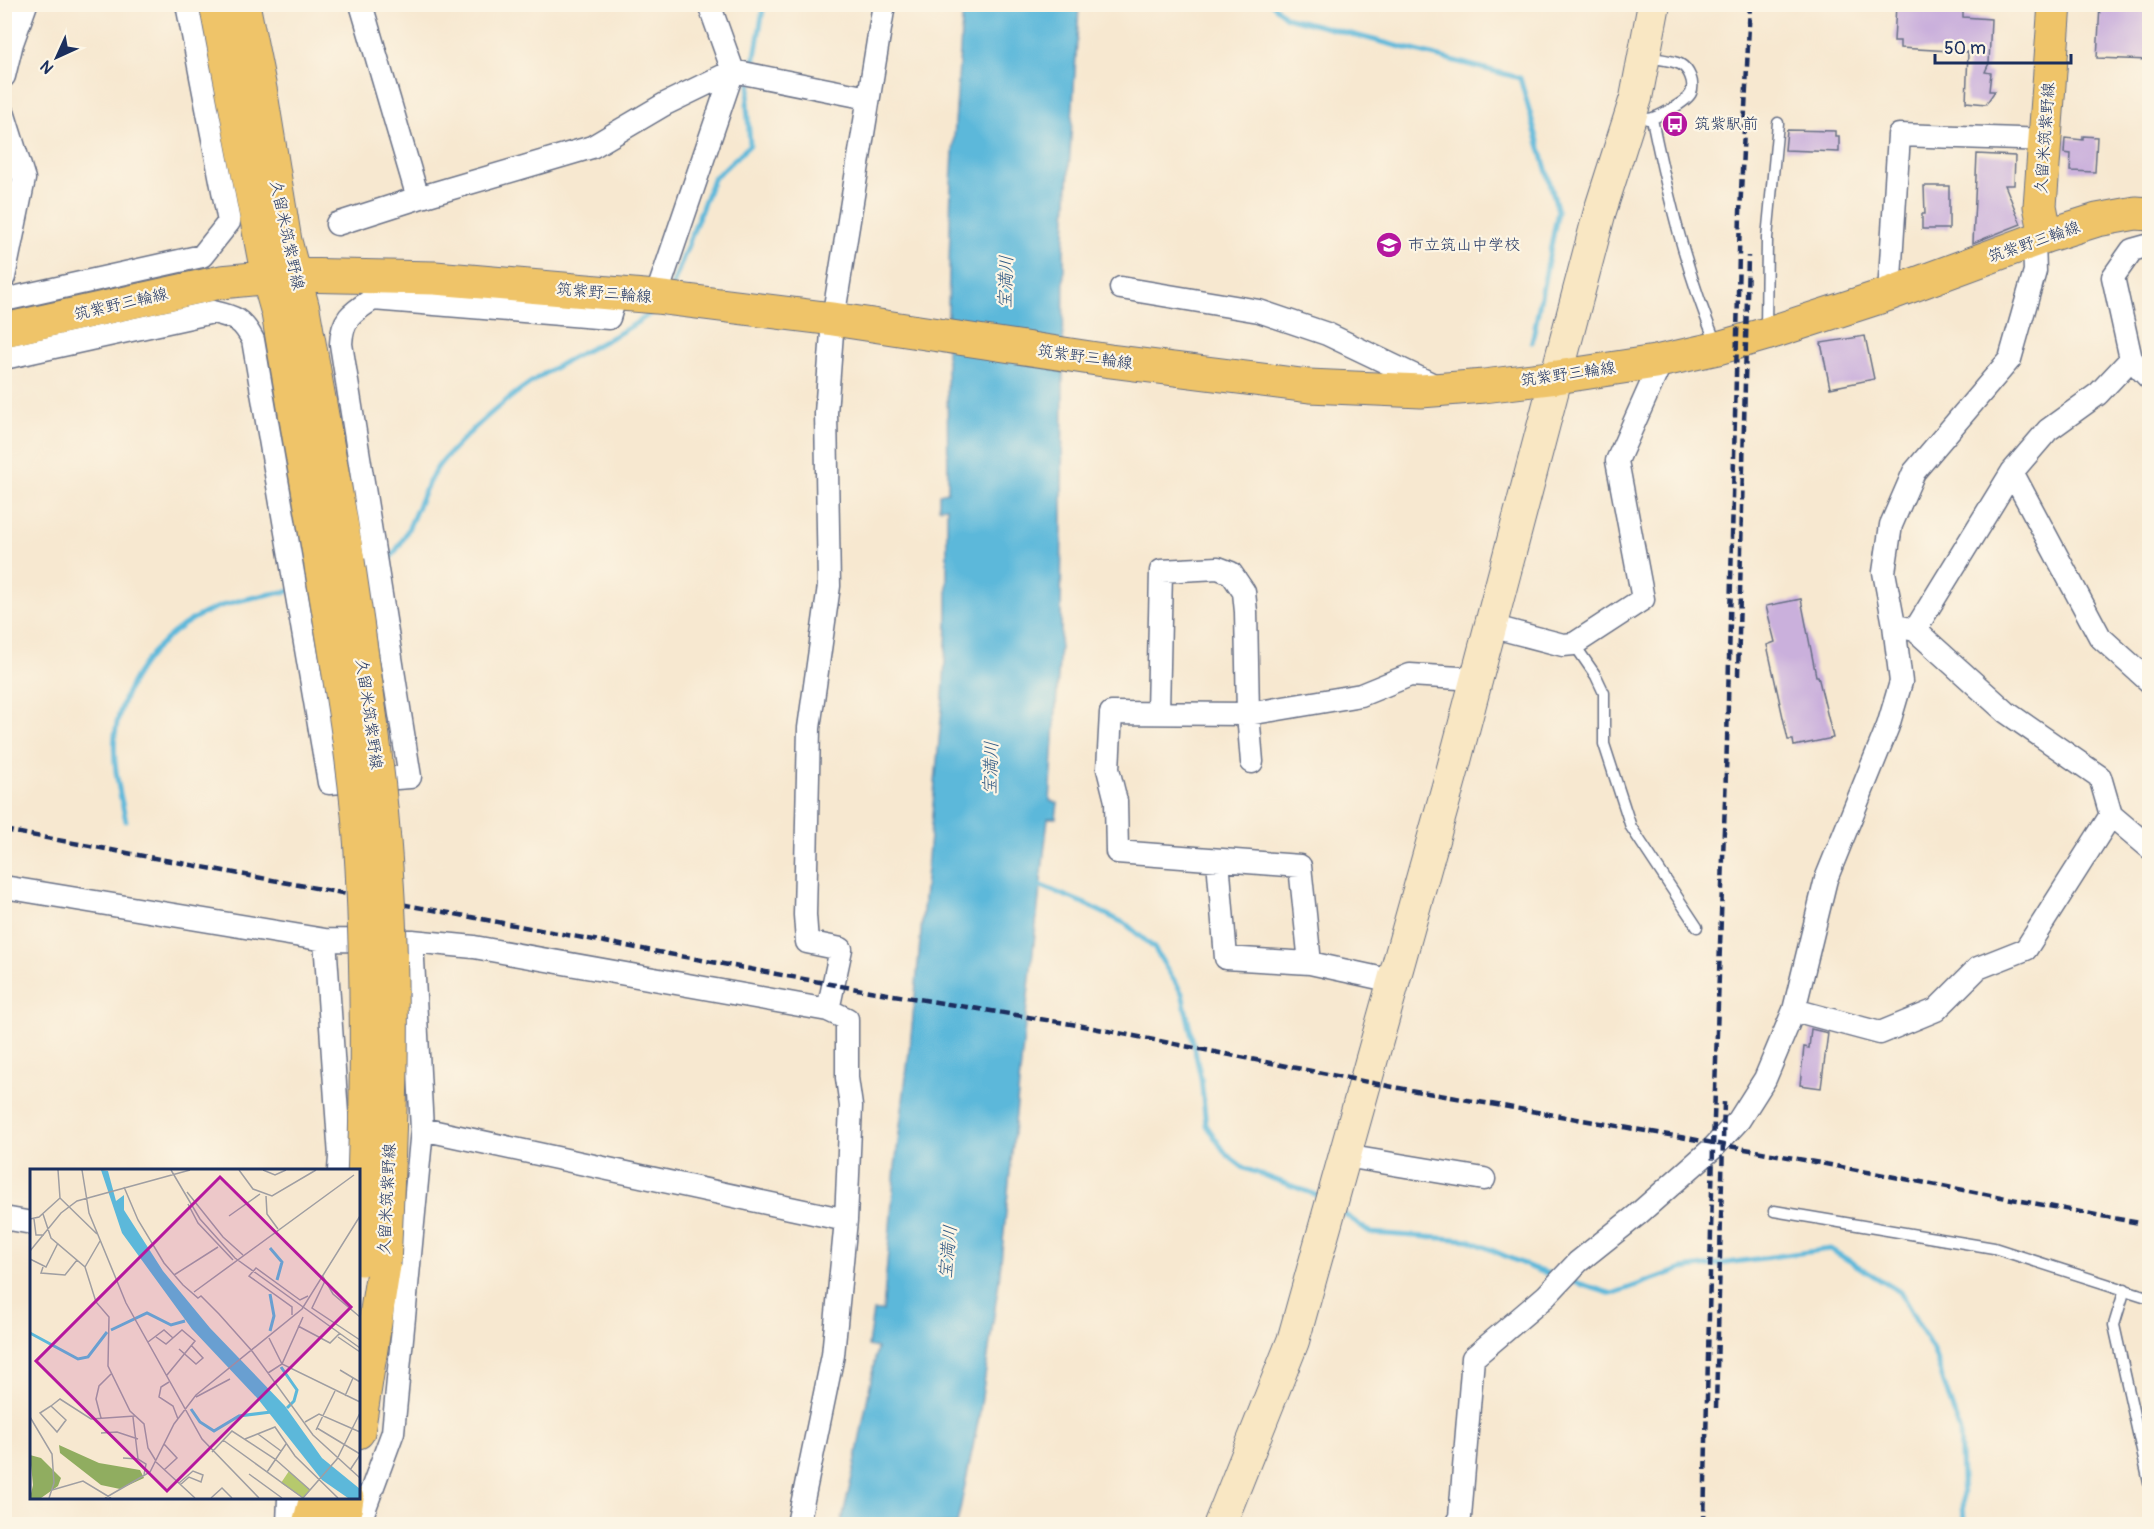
<svg xmlns="http://www.w3.org/2000/svg" width="2154" height="1529" font-family="Pangolin,'Klee One',sans-serif">
	<style>
		.water { fill: #5cb8da; stroke: #3c749c; stroke-width: 1.5 }
		.lines { fill: none; stroke-linecap: round; stroke-linejoin: round }
		.stream { stroke: #5cb8da; stroke-width: 5 }
		.building { fill: #cab0dc }
		.lane-casing { stroke: #687086; stroke-width: 13 }
		.street-casing { stroke: #687086; stroke-width: 25 }
		.secondary-casing { stroke: #687086; stroke-width: 34 }
		.primary-casing { stroke: #687086; stroke-width: 35 }
		.lane { stroke: #fff; stroke-width: 10 }
		.street { stroke: #fff; stroke-width: 22 }
		.secondary { stroke: #f9e7c3; stroke-width: 32 }
		.primary { stroke: #efc469; stroke-width: 33 }
		.rail { stroke: #1b2f5e; stroke-width: 4.5; stroke-dasharray: 9 4.5; stroke-linecap: butt }
		.primary-bridge-casing { stroke: #687086; stroke-width: 35; stroke-linecap: butt }
		.primary-bridge { stroke: #efc469; stroke-width: 33 }
		.labels { text-anchor: middle; dominant-baseline: central; stroke-width: 4.5; stroke-linejoin: round; paint-order: stroke }
		.poi-label { font-size: 16px; fill: #1b2f5e; stroke: #fcf5e5; text-anchor: start }
		.street-label { font-size: 16px; fill: #1b2f5e; stroke: #fcf5e5 }
		.water-label { font-size: 18px; font-style: italic; fill: #2e5883; stroke: #fcf5e5 }
		.inset-river { fill: none; stroke: #5cb8da; stroke-width: 3 }
		.inset-road { fill: none; stroke: #9f9ea2; stroke-width: 1.5 }
		.view { fill: #b5179e; fill-opacity: 0.15; stroke: #b5179e; stroke-width: 3 }
		.inset-edge { fill: none; stroke: #1b2f5e; stroke-width: 3 }
	</style>
	<rect width="100%" height="100%" fill="#fcf5e5"/>
	<filter id="ink" filterUnits="userSpaceOnUse"><feTurbulence type="fractalNoise" baseFrequency=".0167" numOctaves="2"/><feDisplacementMap in="SourceGraphic" scale="12" xChannelSelector="R" yChannelSelector="G"/><feConvolveMatrix kernelMatrix="1 2 1 2 8 2 1 2 1" color-interpolation-filters="sRGB"/></filter>
	<filter id="wash" filterUnits="userSpaceOnUse"><feTurbulence type="fractalNoise" baseFrequency=".008" numOctaves="4" result="noise"/><feDisplacementMap in="SourceGraphic" scale="24" xChannelSelector="R" yChannelSelector="G"/><feGaussianBlur stdDeviation="1.35" result="paint"/><feColorMatrix in="noise" values="0 0 0 0 0 0 0 0 0 0 0 0 0 0 0 0 0 1.4 0 .05"/><feComposite in="paint" operator="in"/></filter>
	<g filter="url(#wash)">
		<rect width="100%" height="100%" fill="#f7e8d0"/>
		<path class="water" d="M963,5H1087V6L1079,7L1064,250L1061,629L1050,801L1058,803L1056,818H1048L1027,1005L999,1281L979,1417L957,1524H841L855,1464L877,1348L868,1346L873,1311H883L895,1167L912,1027L943,698L947,625V507L939,508V494L948,492L947,356L951,184Z"/>
		<g class="lines">
			<path class="stream" d="M1272,4L1286,17L1520,78L1558,211L1532,342
				M753,68L764,4
				M672,287L713,179L750,145L747,105L751,80
				M383,565C414,538 417,490 444,459C474,427 506,397 544,374C581,351 621,336 655,310
				M126,821C120,793 112,764 115,735C123,675 167,624 224,605C246,598 269,594 291,591
				M1034,883L1083,903L1126,924L1154,948L1182,993L1201,1078L1206,1125L1227,1155L1244,1168L1314,1194L1322,1199
				M1340,1211L1371,1233L1469,1240L1537,1270L1556,1276
				M1568,1280L1612,1294L1682,1269L1830,1249L1900,1292L1934,1352L1960,1432L1964,1524"/>
		</g>
		<g id="blocks">
			<path class="building" d="M1896,5L1963,6V17L1991,19L1989,63L1985,72L1991,73L1989,91H1995L1986,104L1966,102L1968,52L1900,48V41H1894Z
				M2100,6L2150,8V60L2097,58Z
				M1787,130L1835,131V136H1839V152L1785,150Z
				M2083,136L2097,137L2095,172L2070,171L2071,154L2064,153L2065,138L2083,140Z
				M1977,154L2015,156L2014,185H2005L2021,224L1973,243Z
				M1924,186H1949V229H1922V214H1925Z
				M1865,336L1874,379L1830,388L1821,343Z
				M1801,599L1816,676H1818L1833,738L1794,746L1793,740H1788L1767,645L1775,642L1766,606Z
				M1811,1029L1828,1033L1821,1088L1800,1085L1804,1047L1809,1048Z"/>
		</g>
	</g>
	<g filter="url(#ink)">
		<use href="#blocks" fill-opacity="0" stroke="#687086" stroke-width="1.5"/>
		<g class="lines">
			<g class="lane-casing">
				<path id="lane" d="M1647,119C1656,119 1687,102 1691,93C1695,83 1689,69 1680,64C1671,60 1657,59 1647,57
					M1652,119C1668,196 1686,271 1716,343
					M1766,331L1767,238L1778,123
					M1574,644L1596,676L1604,693V744L1631,827L1697,927
					M1774,1211L1994,1248L2150,1298
					M2125,1289L2114,1325L2150,1487"/>
			</g>
			<g class="street-casing">
				<path id="street" d="M361,4L418,198
					M4,76L12,43L26,4
					M4,115L24,179L4,277
					M337,224L418,198L592,147L665,104L733,71L868,98
					M2150,245L2132,250L2113,277L2131,359L2150,379
					M1121,288L1259,311L1327,334L1438,387
					M1889,294L1899,135L2045,140
					M656,297L733,71L709,4
					M4,300L202,256L229,222L187,4
					M4,358L213,312C235,317 242,319 253,340L329,783L410,777L341,344C342,318 353,312 373,299L609,318L616,294
					M2012,472L2100,637L2150,682
					M1901,627L1915,630L2006,712L2100,777L2111,815L2150,848
					M1498,628L1563,645L1574,644L1643,599L1617,461L1662,360
					M1915,630L2012,472L2048,430L2098,394L2131,359
					M1158,712L1161,571L1218,568L1231,573L1244,592L1246,612L1248,714L1252,762
					M1218,860L1226,958L1310,963L1393,981
					M4,887L325,940L412,941L474,947L828,1010L847,1019V1078L851,1106L846,1220L833,1355L798,1524
					M325,940L340,1157L339,1170
					M1310,963L1300,866L1117,852L1116,801L1108,769L1111,713L1248,714L1361,695L1410,675L1476,679
					M828,1010L841,949L807,942L805,915L809,728L829,586L826,413L833,319L884,4
					M1794,1010L1880,1033L1936,1010L1978,968L2026,949L2111,815
					M422,1129L846,1220
					M1345,1156L1484,1179
					M4,1218L32,1223
					M288,1524L289,1498
					M359,1524L393,1432L422,1129L412,941
					M1456,1524L1460,1517L1473,1358L1546,1296L1578,1262L1637,1215L1713,1148L1739,1120L1765,1079L1794,1010L1826,879L1888,726L1901,682L1894,625L1884,572L1891,525L1914,472L2010,359L2035,271L2034,240"/>
			</g>
			<g class="secondary-casing">
				<path id="secondary" d="M1220,1524L1293,1341L1452,772L1600,211L1636,98L1654,4"/>
			</g>
			<g class="primary-casing">
				<path id="primary" d="M216,4L268,278L278,313L322,571
					M243,4L261,94L285,241L303,309L348,561
					M2046,236L2040,206L2055,4
					M4,330L221,282L294,275L435,278L656,297L833,319L1110,361L1309,386L1421,391L1484,386L1557,377L1655,362L1718,348L1766,334L1889,294L2046,236L2097,220L2136,213L2150,214
					M358,1432L384,1265
					M309,1524L316,1498
					M343,1524L347,1498"/>
			</g>
			<use href="#lane" class="lane"/>
			<use href="#street" class="street"/>
			<use href="#secondary" class="secondary"/>
			<use href="#primary" class="primary"/>
			<path class="rail" d="M1738,676L1748,256
				M4,830L857,989L1083,1026L1393,1087L1692,1139L2150,1225
				M1716,1408L1724,1102
				M1704,1524L1713,1148L1727,742L1740,213L1750,4"/>
			<g class="primary-bridge-casing">
				<path id="primary-bridge" d="M348,561C363,663 379,764 386,867C396,999 390,1133 384,1265
					M322,571C338,670 357,769 362,868C369,999 367,1129 361,1259"/>
			</g>
			<use href="#primary-bridge" class="primary-bridge"/>
		</g>
	</g>
	<defs>
		<g id="bus-disc" transform="scale(1.35)"><circle r="9.5" fill="#b5179e" stroke="#fcf5e5"/><path d="M-5-6H5V4H4V6H2V4H-2V6H-4V4H-5ZM-3.5-4V0h7V-4ZM-3.5 1.2v1.5H-2V1.2ZM2 1.2v1.5H3.5V1.2Z" fill="#fff"/></g>
		<g id="school-disc" transform="scale(1.35)"><circle r="9.5" fill="#b5179e" stroke="#fcf5e5"/><path d="M0-5L7-2L0 1L-7-2ZM-4 1L0 2.5L4 1V4Q0 6-4 4Z" fill="#fff"/></g>
	</defs>
	<g fill-rule="evenodd">
		<use href="#bus-disc" x="1675" y="124"/>
		<use href="#school-disc" x="1389" y="245"/>
	</g>
	<g class="labels">
		<g class="poi-label">
			<text x="1694" y="124">筑紫駅前</text>
			<text x="1408" y="245">市立筑山中学校</text>
		</g>
		<g class="street-label">
			<text transform="translate(2045 138) rotate(-86)">久留米筑紫野線</text>
			<text transform="translate(287 235) rotate(78)">久留米筑紫野線</text>
			<text transform="translate(2034 242) rotate(-19)">筑紫野三輪線</text>
			<text transform="translate(604 293) rotate(5)">筑紫野三輪線</text>
			<text transform="translate(121 304) rotate(-13)">筑紫野三輪線</text>
			<text transform="translate(1085 357) rotate(8)">筑紫野三輪線</text>
			<text transform="translate(1568 374) rotate(-8)">筑紫野三輪線</text>
			<text transform="translate(369 714) rotate(82)">久留米筑紫野線</text>
			<text transform="translate(387 1199) rotate(-87)">久留米筑紫野線</text>
		</g>
		<g class="water-label">
			<text transform="translate(1006 282) rotate(-88)">宝満川</text>
			<text transform="translate(991 768) rotate(-88)">宝満川</text>
			<text transform="translate(948 1252) rotate(-84)">宝満川</text>
		</g>
	</g>
	<g transform="translate(30 1169)">
		<rect width="330" height="330" fill="#f7e8d0"/>
		<path d="M259,302L280,321L273,329L251,314Z" fill="#b6c96d"/>
		<path d="M29,276L69,294L110,301L114,309L90,320L71,316L30,284ZM0,286L11,289L31,309L28,317L11,329H0L3,316Z" fill="#90ad60"/>
		<path d="M71,1L78,2L86,32L94,26V41L133,102L180,159L255,237L292,289L330,320V329H318L292,311L228,230L162,160L92,64Z" fill="#5cb8da"/>
		<path class="inset-river" d="M240,79L252,93L247,111M81,161L117,144L141,156L155,152M240,162L244,147L240,125M0,164L48,190L58,188L77,163M251,198L267,221L264,232L257,239M161,240L170,253L184,262L209,247L241,243"/>
		<path class="inset-road" d="M28,1L30,29M52,1L59,44L96,134L172,270L229,329M141,1L170,50L205,89L330,179M209,1L223,20L242,27L286,1M233,1L245,6L256,1M94,18L108,51L134,94L153,116L168,129L171,127L189,145L222,182L283,266L330,309M157,23L193,68L213,86M236,27L237,45L248,60M30,29L67,65M158,35L168,54L203,91M13,45L21,69L55,98L66,133L79,148L78,197L100,242L114,255L118,279L126,292M199,47L230,25M0,50L9,48L30,29M4,50L6,66H14M0,82L31,44L47,32L160,1M0,90L16,98L28,74M13,98L11,104L35,106L47,91M55,98L70,72M144,106L188,78M292,106L303,125L330,148M295,112L282,139L330,171M164,123L324,6M262,146V138L219,107L226,99L270,131L278,127M268,157L300,174L310,164M126,168L136,175L152,161L165,172L137,206M308,168L330,183M239,169L252,195L330,233M118,173L134,161L143,169M149,180L166,195L173,189L161,176M310,201L330,213M238,204L252,195L273,148M139,213L131,218L129,228L143,237L148,250M315,227L323,209M166,228L200,210M21,237L36,251L27,263L10,244L21,237L30,230L61,250L105,247M0,248L22,285L24,314L19,329M103,248L108,290M71,249L66,230L69,217L81,205M275,253L289,245L330,263M287,259L330,285M286,261L305,222M71,264L87,263L108,270M228,265L251,282M215,270L245,258L265,287L308,329M193,271L273,329M134,275L147,289L134,301M182,283L202,262L245,290L280,321M93,289L108,290L116,295L114,306M126,293L165,329M320,301L330,286M237,303L256,275M219,305L252,329M149,314L163,302L173,306L171,313L159,308L150,316M22,321L53,312L81,329M75,329L120,303L144,255L166,226L272,140L330,47M181,329L192,319L202,329M273,329L307,290L330,244"/>
		<path class="view" d="M190,8L321,138L137,322L6,192Z"/>
		<rect width="330" height="330" class="inset-edge"/>
	</g>
	<rect width="2154" height="1529" fill="none" stroke="#fcf5e5" stroke-width="24"/>
	<g transform="translate(57 57) rotate(225)" stroke="#fcf5e5" stroke-width="4.5" paint-order="stroke">
	<path d="M0-4.5L10 22L0 15L-10 22Z" fill="#1b2f5e"/>
	<text y="-9" font-size="16" font-weight="bold" text-anchor="middle" fill="#1b2f5e">N</text>
	</g>
	<path d="M1935 54v9h136v-9" fill="none" stroke="#1b2f5e" stroke-width="3"/>
	<text x="1944" y="54" font-size="18" fill="#1b2f5e" stroke="#fcf5e5" stroke-width="4.5" paint-order="stroke">50 m</text>
</svg>
